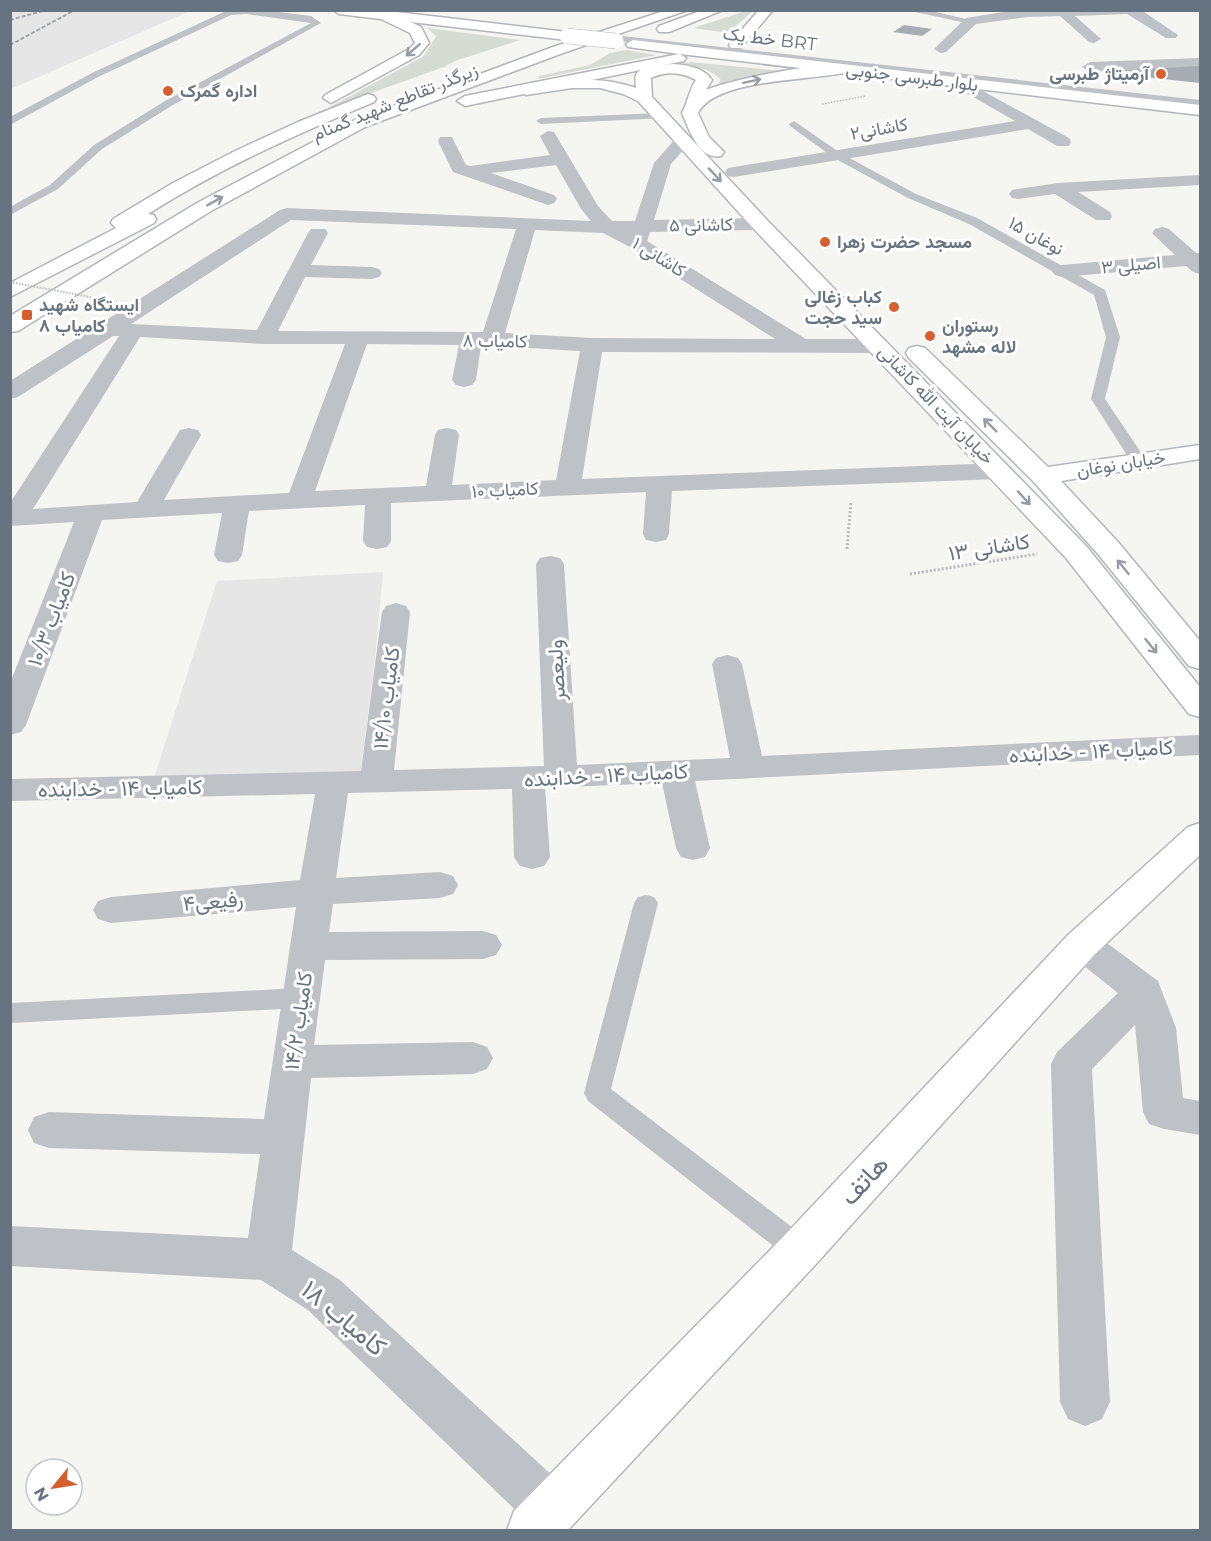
<svg xmlns="http://www.w3.org/2000/svg" width="1211" height="1541" font-family="Montserrat,Vazirmatn,sans-serif">
	<style>
		.built { fill: #e5e6e5 }
		.green { fill: #d6dbd3 }
		.building { fill: #a7adb3 }
		.lines { fill: none; stroke-linecap: round; stroke-linejoin: round }
		.secondary-casing { stroke: #b3b7bb; stroke-width: 3 }
		.primary-casing { stroke: #b2b5b9; stroke-width: 3 }
		.path-far1 { stroke: #b8babd; stroke-width: 1.5; stroke-dasharray: 1.5 1.5; stroke-linecap: butt }
		.path { stroke: #b8babd; stroke-width: 3; stroke-dasharray: 2 2; stroke-linecap: butt }
		.lane { fill: #bec1c5; fill-rule: evenodd }
		.street { fill: #bec1c5; fill-rule: evenodd }
		.secondary { fill: #fff; fill-rule: evenodd }
		.primary { fill: #fff; fill-rule: evenodd }
		.rail { stroke: #a2a6ab; stroke-width: 2; stroke-dasharray: 4 2; stroke-linecap: butt }
		.primary-bridge-casing { stroke: #b2b5b9; stroke-width: 16; stroke-linecap: butt }
		.path-bridge { stroke: #b8babd; stroke-width: 2; stroke-dasharray: 1.5 1.5; stroke-linecap: butt }
		.primary-bridge { stroke: #fff; stroke-width: 15 }
		.oneway { stroke: #949da6 }
		.poi-dot { fill: #d65f30; stroke: #fff; stroke-width: 2 }
		.labels { text-anchor: middle; dominant-baseline: central; stroke-width: 6; stroke-linejoin: round; paint-order: stroke }
		.far-street-label { font-size: 18px; fill: #667380; stroke: #fff }
		.far-poi-label { font-size: 18px; font-weight: bold; fill: #667380; stroke: #fff; text-anchor: start }
		.street-label { font-size: 21px; fill: #667380; stroke: #fff }
		.near-street-label { font-size: 26px; fill: #667380; stroke: #fff }
	</style>
	<rect width="100%" height="100%" fill="#f5f5f1"/>
	<path class="built" d="M11,10H190V11L11,89Z
		M383,572L375,660L360,775L153,781L217,581Z"/>
	<path class="green" d="M749,10L753,11L728,33L693,28Z
		M427,28L520,40L455,61L444,67L326,109L424,56L436,36Z
		M626,50L656,55L538,79L539,76L590,65L610,53Z
		M691,62L783,71L718,84L721,80C707,66 691,66 673,65Z"/>
	<path class="building" d="M904,25L932,29L922,36L893,32Z
		M1200,64V83L1125,75L1115,71L1116,68Z"/>
	<g class="lines">
		<g class="secondary-casing">
			<path id="secondary" d="M673,64C687,65 703,67 712,80L706,90C731,80 823,60 848,66L851,69L848,72C812,81 716,78 698,113L709,137L724,152L721,156C699,161 689,129 682,113C688,102 689,90 696,80C682,72 666,71 651,78L652,97L767,220L1086,546L1200,687V717L1189,714L1066,558L753,228L638,101L623,94L600,88H572L526,95L518,90L526,85C564,80 599,75 636,88C636,84 634,77 637,73C644,65 663,65 673,64Z
				M917,346L925,348L1048,467L1200,445V459L1061,481L1118,542L1200,641V669L1189,666L1098,554L1033,481L909,358L906,353L909,348Z
				M1200,823V855L1095,954L816,1264L568,1530H507L514,1511L784,1236L1069,934L1188,827Z"/>
		</g>
		<g class="primary-casing">
			<path id="primary" d="M333,10H379L567,32L574,36L567,40L411,22L421,27L429,43L419,55L331,103L323,98L325,95L409,49L415,43L410,33L381,19L339,14Z
				M667,10H688L563,53L365,127L211,211L18,331L10,332V316L197,203L353,121L553,47Z
				M703,10H723L669,32H659L657,29L659,26Z
				M759,10H773L741,48H731L729,45L731,42Z
				M633,40L1200,105V115L680,54L686,58L684,61L465,106L457,101L465,96L679,54L628,47L626,44Z
				M368,94L374,96L376,99L374,102C296,134 219,169 148,214L154,215L156,219L154,223L10,297V283L116,228L111,223L113,219L173,183L235,151L298,122Z"/>
		</g>
		<path class="path-far1" d="M822,104L866,96"/>
		<path class="path" d="M847,549L851,501
			M910,574L1037,554"/>
		<path class="lane" d="M263,10L311,16L321,23L173,105L102,149L58,189L10,215V207L50,185L94,145L165,101L311,23L246,14L231,15L98,77L10,125V117L92,73L226,11Z
			M906,10H927L975,21L971,24Z
			M622,36L1200,100V106L619,41L617,39Z
			M661,113L665,114V118L541,124L536,121L541,118Z
			M794,121L842,154L916,194L977,218L1105,290L1120,337L1105,399L1146,460L1144,463H1132L1091,399L1106,337L1094,295L969,224L908,198L834,158L790,126L789,124Z
			M646,895L654,897L658,903L611,1089L810,1241L814,1250L810,1259L800,1263L790,1259L588,1101L584,1093L634,903L638,897Z
			M300,988L309,991L312,998L309,1005L300,1008L10,1023V1003Z"/>
		<path class="street" d="M1015,10H1141L1178,35L1176,38H1166L1127,14L1075,16L1101,39L1094,43L1089,42L1060,16L1028,17L976,24L946,52L941,53L934,49L966,18Z
			M1200,58V66L1090,72L1082,67L1090,62Z
			M959,78L1069,138L1071,142L1069,146H1057L1028,129L734,177L728,176L725,172L728,168L734,167L1015,121L954,86L951,83L954,80Z
			M548,131L554,132L598,206L612,221H635L654,163L677,137H689L691,141L671,164L654,220L760,218L767,220L770,224L767,228L760,230L650,232L647,241L806,339H880L888,341L891,346L888,351L880,353L602,352L582,479L999,463L1008,466L1012,471L1008,476L999,479L672,491L669,534L666,540L656,542L646,540L643,534L646,492L391,503V541L387,547L377,549L367,547L363,541L365,505L249,511L242,555L238,561L228,563L218,561L214,555L222,513L102,520L26,725L21,732L10,735V683L74,522L10,526V503L119,336H113L18,397L10,399V381L280,210L287,208L591,221L581,209L556,165L491,173L554,195L557,199L554,203L548,205L453,172L438,141L440,137H452L466,165L470,166L550,155L540,136ZM291,220L516,229L483,332L278,331L305,277L372,279L379,277L382,273L379,269L372,267L311,265L328,233L325,229H311L308,233L257,330L131,324ZM535,230L603,233L630,247L775,339L592,338L505,333ZM140,337L264,344H345L289,493L164,500L201,435L198,430L189,428L180,430L137,502L33,509ZM367,344L459,345L452,380L456,385L464,387L472,385L476,380L481,345L580,351L556,480L452,485L459,435L456,430L447,428L438,430L435,435L426,486L315,491Z
			M1200,175V185L1078,192L1110,212L1112,216L1110,220H1096L1055,194L1018,199L1012,198L1009,194L1012,190L1018,189L1058,183Z
			M1162,227L1169,229L1196,253H1200V274L1193,272L1186,266L1062,277L1055,275L1052,271L1055,267L1062,265L1175,255L1152,233L1155,229Z
			M550,556L560,558L564,564L577,765L730,758L712,664L716,658L727,655L738,658L742,664L762,756L1200,735V755L695,781L710,848L705,857L693,860L681,857L676,848L662,783L545,788L550,857L544,866L532,869L520,866L514,857L512,789L348,793L336,878L440,872L453,876L458,885L453,894L440,898L333,904L329,932L483,931L496,935L502,945L496,955L483,959L325,960L314,1045L473,1042L487,1047L493,1058L487,1069L473,1074L311,1078L292,1250L340,1280L570,1492L578,1510L570,1528L565,1530L534,1528L308,1310L261,1280L10,1266V1226L248,1238L260,1154L49,1148L34,1143L28,1130L34,1117L49,1112L264,1119L296,907L111,923L98,919L93,910L98,901L111,897L300,880L315,794L10,801V779L361,771L382,612L386,606L396,603L406,606L410,612L394,770L544,766L536,564L540,558Z
			M1082,930L1095,934L1158,981L1176,1028L1183,1098L1200,1101V1135L1164,1129L1149,1124L1143,1112L1135,1025L1092,1069L1110,1402L1102,1419L1085,1426L1068,1419L1060,1402L1051,1064L1057,1052L1118,993L1069,954L1063,944L1069,934Z"/>
		<use href="#secondary" class="secondary"/>
		<use href="#primary" class="primary"/>
		<path class="rail" d="M10,20L46,10
			M10,45L75,10"/>
		<g class="primary-bridge-casing">
			<path id="primary-bridge" d="M567,36L616,41"/>
		</g>
		<path class="path-bridge" d="M10,282L117,302"/>
		<use href="#primary-bridge" class="primary-bridge"/>
	</g>
	<defs><path id="oneway-shaft" d="M-6 0H5M1.5-3L5.5 0L1.5 3" fill="none" stroke-width="1.6" stroke-linecap="round" stroke-linejoin="round" transform="scale(1.5)"/></defs>
	<g class="oneway">
		<use href="#oneway-shaft" transform="translate(413 50) rotate(139)"/>
		<use href="#oneway-shaft" transform="translate(752 81) rotate(-12)"/>
		<use href="#oneway-shaft" transform="translate(715 175) rotate(47)"/>
		<use href="#oneway-shaft" transform="translate(215 201) rotate(-29)"/>
		<use href="#oneway-shaft" transform="translate(990 425) rotate(-135)"/>
		<use href="#oneway-shaft" transform="translate(1024 498) rotate(47)"/>
		<use href="#oneway-shaft" transform="translate(1123 567) rotate(-129)"/>
		<use href="#oneway-shaft" transform="translate(1151 646) rotate(51)"/>
	</g>
	<g class="poi-dot">
		<circle cx="1161" cy="74" r="6"/>
		<circle cx="168" cy="91" r="6"/>
		<circle cx="825" cy="242" r="6"/>
		<circle cx="894" cy="307" r="6"/>
		<rect x="21" y="309" width="12" height="12" rx="3"/>
		<circle cx="930" cy="336" r="6"/>
	</g>
	<g class="labels">
		<g class="far-street-label">
			<text transform="translate(770 39) rotate(7)">خط یک BRT</text>
			<text transform="translate(912 77) rotate(7)">بلوار طبرسی جنوبی</text>
			<text transform="translate(395 102) rotate(-22)">زیرگذر تقاطع شهید گمنام</text>
			<text transform="translate(879 129) rotate(-10)">کاشانی۲</text>
			<text transform="translate(701 225) rotate(-1)">کاشانی ۵</text>
			<text transform="translate(1036 236) rotate(29)">نوغان ۱۵</text>
			<text transform="translate(659 257) rotate(32)">کاشانی ۱</text>
			<text transform="translate(1131 265) rotate(-5)">اصیلی ۳</text>
			<text transform="translate(495 341) rotate(1)">کامیاب ۸</text>
			<text transform="translate(936 405) rotate(46)">خیابان آیت الله کاشانی</text>
			<text transform="translate(1121 464) rotate(-9)">خیابان نوغان</text>
			<text transform="translate(505 490) rotate(-3)">کامیاب ۱۰</text>
		</g>
		<g class="far-poi-label">
			<text x="1149" y="74" text-anchor="end">آرمیتاژ طبرسی</text>
			<text x="180" y="91">اداره گمرک</text>
			<text x="837" y="242">مسجد حضرت زهرا</text>
			<text x="882" y="297" text-anchor="end">کباب زغالی<tspan x="882" dy="21">سید حجت</tspan></text>
			<text x="39" y="305">ایستگاه شهید<tspan x="39" dy="21">کامیاب ۸</tspan></text>
			<text x="942" y="326">رستوران<tspan x="942" dy="21">لاله مشهد</tspan></text>
		</g>
		<g class="street-label">
			<text transform="translate(989 547) rotate(-9)">کاشانی ۱۳</text>
			<text transform="translate(51 619) rotate(-69)">کامیاب ۱۰/۳</text>
			<text transform="translate(556 670) rotate(-93)">ولیعصر</text>
			<text transform="translate(386 698) rotate(-83)">کامیاب ۱۴/۱۰</text>
			<text transform="translate(1091 751) rotate(-3)">کامیاب ۱۴ - خدابنده</text>
			<text transform="translate(606 775) rotate(-3)">کامیاب ۱۴ - خدابنده</text>
			<text transform="translate(120 788) rotate(-1)">کامیاب ۱۴ - خدابنده</text>
			<text transform="translate(213 901) rotate(-5)">رفیعی۴</text>
			<text transform="translate(298 1021) rotate(-82)">کامیاب ۱۴/۲</text>
		</g>
		<g class="near-street-label">
			<text transform="translate(864 1180) rotate(-47)">هاتف</text>
			<text transform="translate(344 1318) rotate(40)">کامیاب ۱۸</text>
		</g>
	</g>
	<rect width="1211" height="1541" fill="none" stroke="#667380" stroke-width="24"/>
	<g transform="translate(54 1487) rotate(240)"><circle r="28" fill="#ffffff" stroke="#c2c7cc" stroke-width="1.5"/>
	<path d="M0-4.5L10 22L0 15L-10 22Z" fill="#d65f30"/>
	<text y="-9" font-size="16" font-weight="bold" text-anchor="middle" fill="#667380">N</text>
	</g>
</svg>
